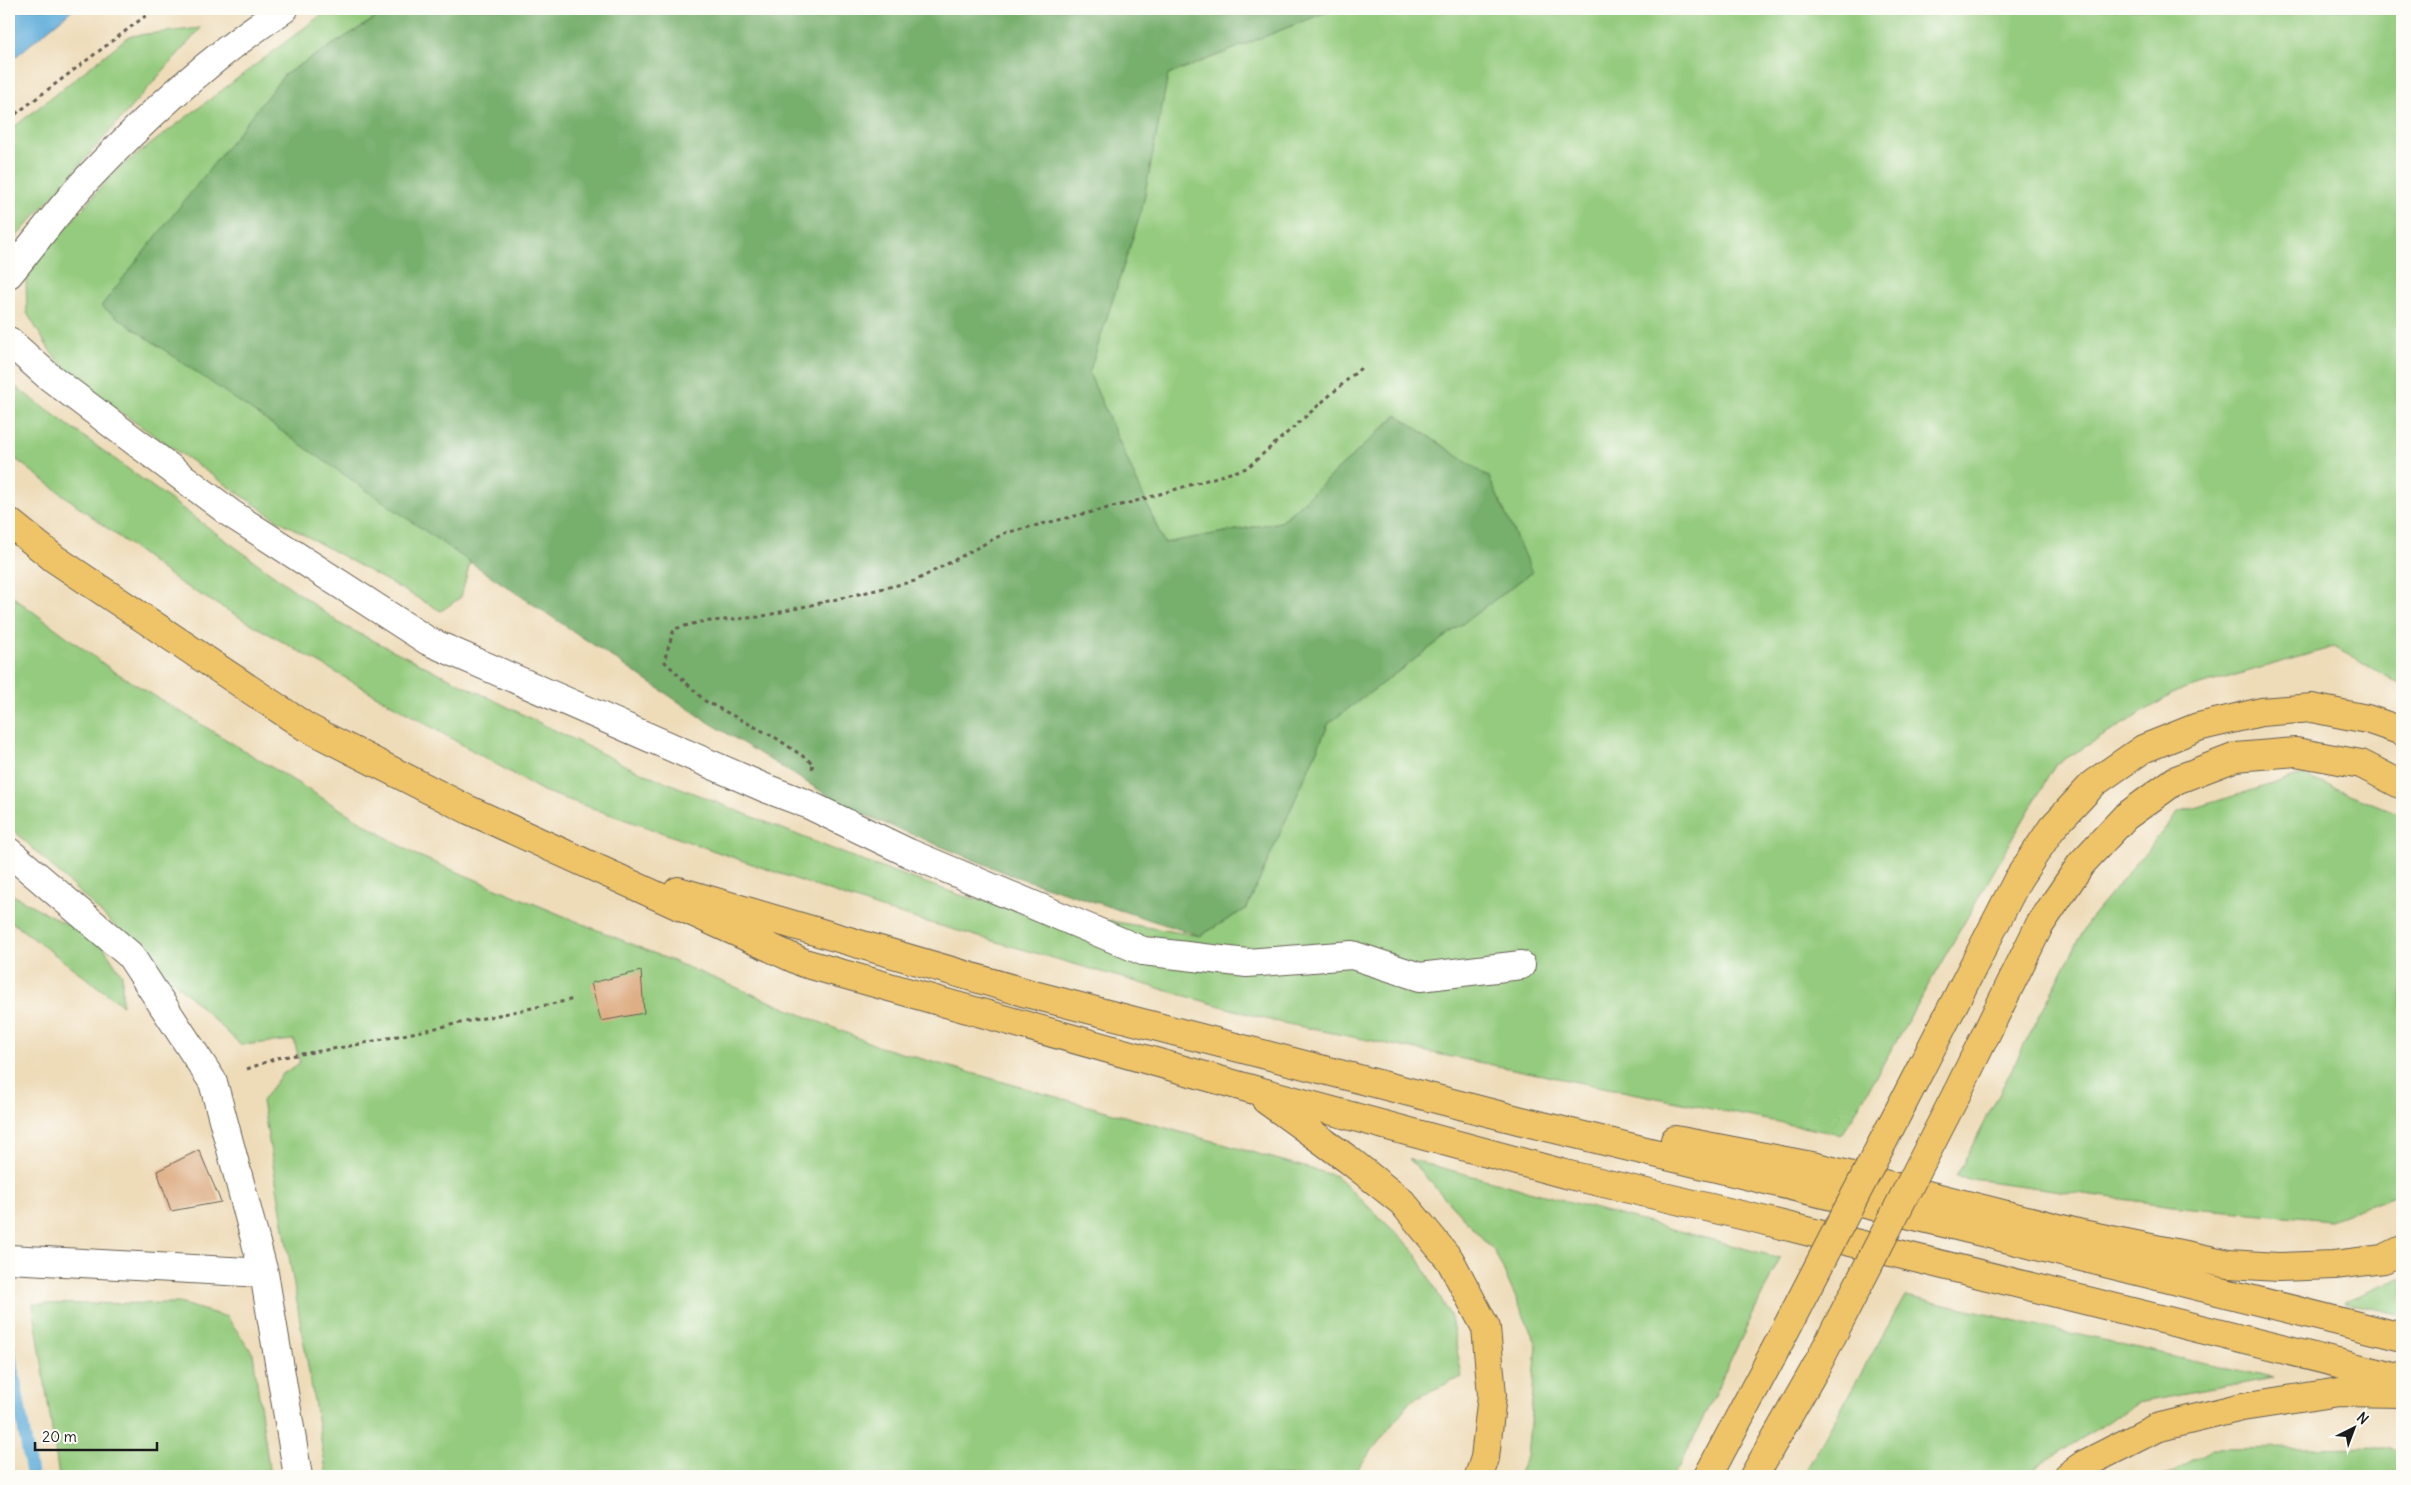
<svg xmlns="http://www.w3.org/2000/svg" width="2411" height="1485" font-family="Delius,sans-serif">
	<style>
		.green { fill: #94cb7e; stroke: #58744d }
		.forest { fill: #77af6d; stroke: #4a6644 }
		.water { fill: #61adda; stroke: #3e647b }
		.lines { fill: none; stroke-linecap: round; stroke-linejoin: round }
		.stream { stroke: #61adda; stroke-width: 12 }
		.building { fill: #deaf86 }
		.minor-casing { stroke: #665f53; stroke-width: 30 }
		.primary-casing { stroke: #665f53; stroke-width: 30 }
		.path { stroke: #665f53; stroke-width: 3; stroke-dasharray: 4 4; stroke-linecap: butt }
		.minor { stroke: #fff; stroke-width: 28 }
		.primary { stroke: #efc469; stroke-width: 28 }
		.primary-bridge-casing { stroke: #665f53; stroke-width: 30; stroke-linecap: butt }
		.primary-bridge { stroke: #efc469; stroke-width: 28 }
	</style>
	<rect width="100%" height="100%" fill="#fdfcf7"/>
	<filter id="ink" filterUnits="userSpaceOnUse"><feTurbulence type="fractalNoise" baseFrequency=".02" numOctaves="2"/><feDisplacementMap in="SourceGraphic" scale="10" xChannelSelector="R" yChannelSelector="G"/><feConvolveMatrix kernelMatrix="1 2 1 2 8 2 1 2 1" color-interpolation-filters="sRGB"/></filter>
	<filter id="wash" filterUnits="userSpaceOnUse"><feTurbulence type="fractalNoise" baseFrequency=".0096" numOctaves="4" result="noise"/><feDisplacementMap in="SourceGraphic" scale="20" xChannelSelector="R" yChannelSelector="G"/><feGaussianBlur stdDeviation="1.12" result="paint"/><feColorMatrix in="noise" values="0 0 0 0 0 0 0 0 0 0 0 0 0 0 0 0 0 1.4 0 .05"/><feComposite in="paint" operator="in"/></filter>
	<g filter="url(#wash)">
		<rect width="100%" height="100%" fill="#eedcb9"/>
		<path class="green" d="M329,9H390L284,75L379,498L470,562L461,597L441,611L276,519L85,388L52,354L27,313L26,278L47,250L114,172Z
			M1334,9H2402V685L2334,647L2176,692L2055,765L1842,1135L1273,1021L878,908L543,791L180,583L9,454V382L342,625L631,768L865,862L966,897L1200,936L1247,908L1329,723L1532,572L1397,415L1281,522L1164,543L1089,373L1142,209L1168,75Z
			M201,28L9,245V131L129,36Z
			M9,594L112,670L414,854L880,1047L1336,1176L1413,1249L1451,1317L1462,1377L1412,1399L1352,1476H327L262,1101L281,1075L300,1063L294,1040L241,1045L9,826Z
			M2302,775L2402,815V1193L2331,1220L2181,1207L1956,1177L2089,920L2178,813Z
			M9,893L101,943L122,975V1005L9,920Z
			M1409,1159L1780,1258L1680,1466L1672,1476H1517L1527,1457L1537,1345L1495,1252Z
			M2402,1277V1315L2344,1302Z
			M1905,1296L2273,1378L2138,1403L2022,1476H1803Z
			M179,1303L227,1317L253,1353L270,1476H59L33,1304Z
			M2387,1447L2402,1451V1476H2165L2212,1449Z"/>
		<path class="forest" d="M390,9H1334L1168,75L1142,209L1089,373L1164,543L1281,522L1397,415L1489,477L1532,572L1329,723L1247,908L1200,936L1011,875L850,809L710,723L470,562L101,306L284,75Z"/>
		<path class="water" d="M9,9H73L9,62Z"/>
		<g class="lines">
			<path class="stream" d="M9,1347L32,1476"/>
		</g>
		<g id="blocks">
			<path class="building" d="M641,971L644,1013L601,1021L591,983Z
				M199,1150L221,1202L171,1211L157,1171Z"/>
		</g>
	</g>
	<g filter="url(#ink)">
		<use href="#blocks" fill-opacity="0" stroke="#665f53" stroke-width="1"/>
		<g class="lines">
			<g class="minor-casing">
				<path id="minor" d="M9,274C36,241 62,205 91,175C150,113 213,55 284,9
					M9,341L47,375L230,513L428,641L765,788L807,804L909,853L1143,951L1247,963L1352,955L1420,977L1521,965
					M9,852L130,955L213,1082L264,1273L298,1476
					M9,1259L264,1273"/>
			</g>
			<g class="primary-casing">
				<path id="primary" d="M9,522L55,559L306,727L469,810L804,963L1251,1089L1565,1174L1758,1219L2402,1379
					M678,891L1030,994L1518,1120L1985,1233L2402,1337
					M1921,1068L2018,879L2052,828L2094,783L2143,749L2198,727L2261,712L2312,708L2367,719L2402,731
					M1957,1093L2039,926L2081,864L2125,817L2176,780L2236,757L2296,752L2361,764L2402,785
					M1266,1100L1349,1160L1402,1202L1450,1260L1486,1328L1492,1395L1485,1458L1479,1476
					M1675,1140L1817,1167L2082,1234L2229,1264L2278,1267L2334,1265L2383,1259L2402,1250
					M1708,1476L1773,1354
					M1754,1476L1815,1369
					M2068,1476L2083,1465L2156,1428L2242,1407L2339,1392L2402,1393"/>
			</g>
			<path class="path" d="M9,119L152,11L160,9
				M812,769L813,763L776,738L705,701L664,661L674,629L700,622L759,617L915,581L1005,533L1133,502L1247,468L1362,367
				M247,1069L277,1058L350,1046L575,999"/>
			<use href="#minor" class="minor"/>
			<use href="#primary" class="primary"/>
			<g class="primary-bridge-casing">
				<path id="primary-bridge" d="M1773,1354L1921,1068
					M1815,1369L1957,1093"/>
			</g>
			<use href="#primary-bridge" class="primary-bridge"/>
		</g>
	</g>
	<rect width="2411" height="1485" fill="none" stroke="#fdfcf7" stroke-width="30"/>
	<g transform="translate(2354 1428) rotate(42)" stroke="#fdfcf7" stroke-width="4" paint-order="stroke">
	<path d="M0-4L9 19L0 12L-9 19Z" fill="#1c1c1c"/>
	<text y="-8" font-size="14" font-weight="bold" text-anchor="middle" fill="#1c1c1c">N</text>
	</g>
	<path d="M35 1442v8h122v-8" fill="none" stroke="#1c1c1c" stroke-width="2.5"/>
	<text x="42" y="1442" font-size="15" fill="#1c1c1c" stroke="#fdfcf7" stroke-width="4" paint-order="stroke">20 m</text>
</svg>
